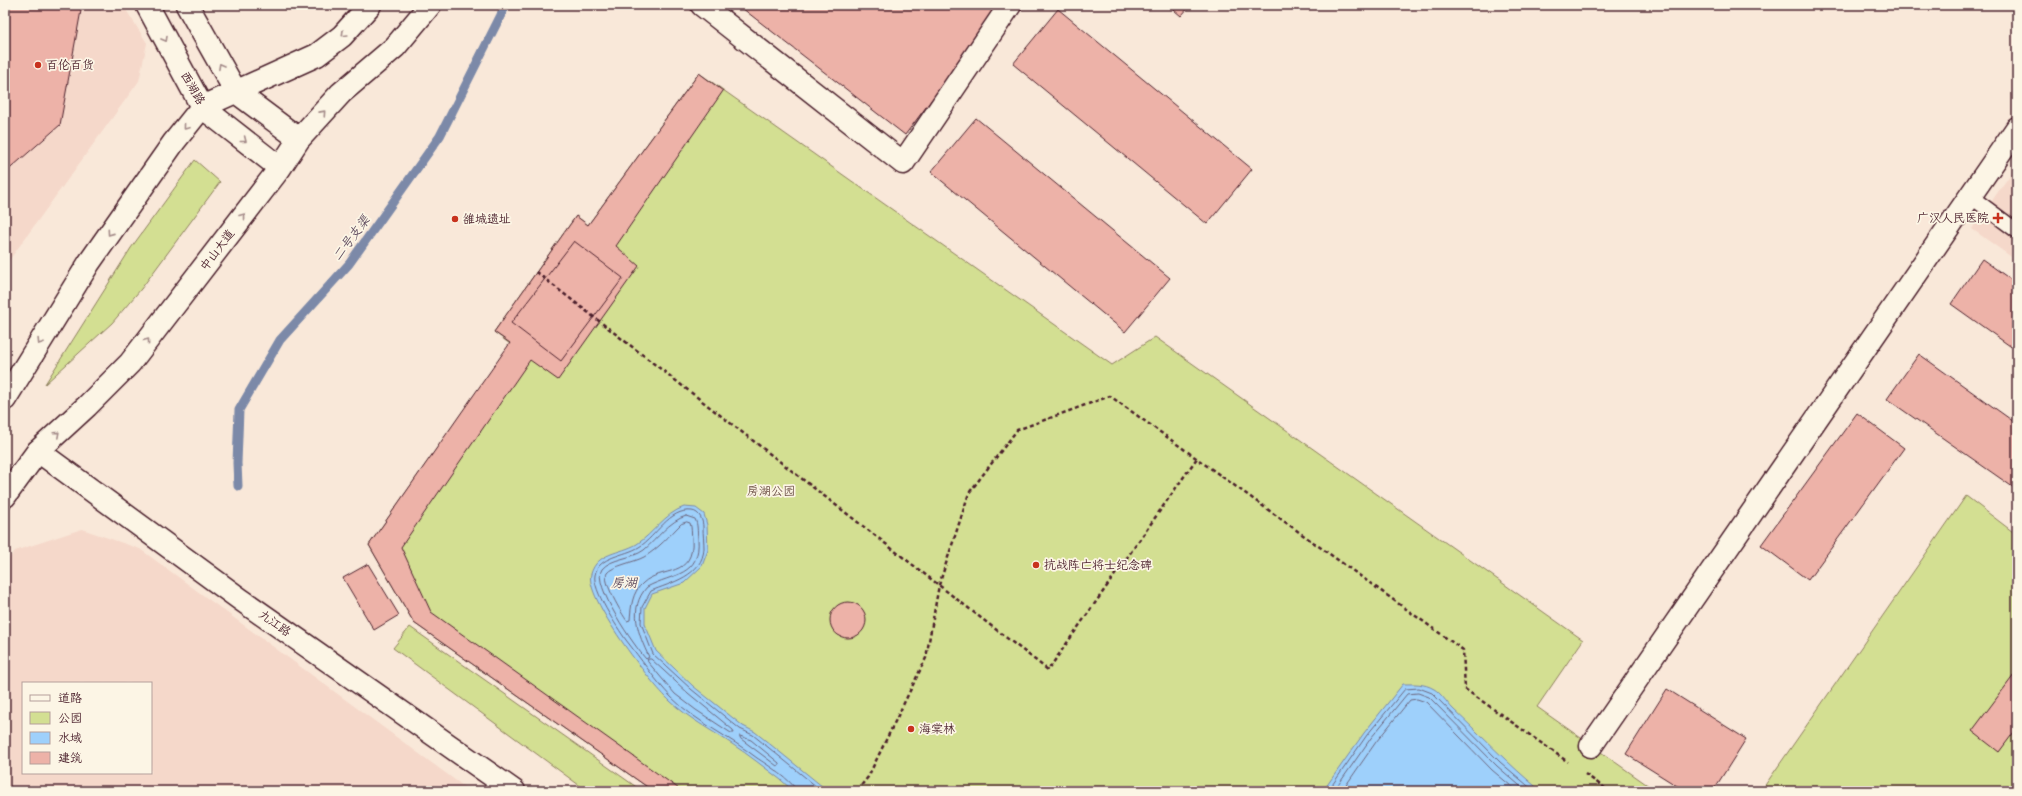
<svg xmlns="http://www.w3.org/2000/svg" width="2022" height="796" font-family="Sriracha,'LXGW WenKai TC',sans-serif">
	<style>
		.built { fill: #f5d8ca; fill-rule: evenodd }
		.green { fill: #d3df92; stroke: #8e7f5e }
		.water { fill: #9ed0fb; stroke: #7c89a8 }
		.lines { fill: none; stroke-linecap: round; stroke-linejoin: round }
		.shore { stroke: #6c667e; stroke-width: 1 }
		.stream { stroke: #7c89a8; stroke-width: 9 }
		.building { fill: #edb2a8; stroke: #4a1f2b }
		.service-casing { stroke: #4a1f2b; stroke-width: 17 }
		.minor-casing { stroke: #4a1f2b; stroke-width: 25 }
		.tertiary-casing { stroke: #4a1f2b; stroke-width: 25 }
		.secondary-casing { stroke: #4a1f2b; stroke-width: 25 }
		.path { stroke: #4a1f2b; stroke-width: 2.5; stroke-dasharray: 4 3; stroke-linecap: butt }
		.service { stroke: #fcf5e5; stroke-width: 14 }
		.minor { stroke: #fcf5e5; stroke-width: 22 }
		.tertiary { stroke: #fcf5e5; stroke-width: 22 }
		.secondary { stroke: #fcf5e5; stroke-width: 22 }
		.oneway { stroke: #a38a88 }
		.poi-dot { fill: #c8321e; stroke: #fcf5e5; stroke-width: 1.5 }
		.labels { text-anchor: middle; dominant-baseline: central; stroke-width: 3.5; stroke-linejoin: round; paint-order: stroke }
		.poi-label { font-size: 12px; fill: #4a1f2b; stroke: #fcf5e5; text-anchor: start }
		.street-label { font-size: 12px; fill: #4a1f2b; stroke: #fcf5e5 }
		.park-label { font-size: 12px; fill: #6c4f45; stroke: #fcf5e5 }
		.water-label { font-size: 13px; font-style: italic; fill: #5f4b5f; stroke: #fcf5e5 }
	</style>
	<rect width="100%" height="100%" fill="#f9e8d9"/>
	<filter id="ink" filterUnits="userSpaceOnUse"><feTurbulence type="fractalNoise" baseFrequency=".025" numOctaves="2"/><feDisplacementMap in="SourceGraphic" scale="8" xChannelSelector="R" yChannelSelector="G"/><feConvolveMatrix kernelMatrix="1 2 1 2 8 2 1 2 1" color-interpolation-filters="sRGB"/></filter>
	<g filter="url(#ink)">
		<path class="built" d="M5,5H123L147,43L139,81L5,266Z
			M2017,165V261L1972,229Z
			M82,529L140,549L470,791H5V564L15,551ZM23,683H151V773H23Z"/>
		<path class="green" d="M699,73L1112,365L1155,337L1583,640L1537,707L1656,791H653L414,623L369,545L510,344L494,332L576,216L588,225Z
			M195,160L220,182L141,289L112,323L45,384L131,248Z
			M1966,496L2017,535V791H1761Z
			M410,627L642,791H587L393,648Z"/>
		<path class="water" d="M684,507L696,508L704,514L707,525L708,550L702,566L684,583L652,594L645,608V624L656,651L693,686L743,726L755,732L828,791C821,791 798,793 792,790C788,787 785,783 781,780C765,768 749,755 732,744C711,730 688,718 670,701C651,684 584,597 591,574C597,552 620,554 637,544C654,533 664,514 684,507Z
			M1403,684C1414,684 1424,683 1434,689C1440,692 1447,703 1453,709C1482,736 1509,765 1541,791H1323L1364,733Z"/>
		<g class="lines">
			<path class="shore" d="M686,516L695,519C698,525 697,531 698,538C701,577 673,573 647,587C628,608 638,634 649,657L646,659C635,647 591,584 602,569C611,558 632,559 644,550C657,539 669,521 686,516Z
				M687,522L690,523C692,528 691,533 692,538C695,579 661,566 643,583C632,592 631,607 630,620L627,621C622,614 602,581 607,573C612,566 635,562 644,557C658,549 670,535 681,524Z
				M648,659H651L688,693L733,730L734,733H731L696,710L675,694L648,662Z
				M740,736L751,740L779,763V765L777,766L741,739Z
				M796,791C795,782 766,764 757,758C730,737 696,722 671,697C654,679 641,659 626,640C617,627 592,590 595,575C598,556 625,556 639,547C656,537 669,508 692,511C700,512 703,521 703,527C703,534 704,542 704,548C703,576 670,583 651,591L642,607L641,623L653,654L691,689L740,729L753,735L822,791
				M1328,791L1367,735L1405,689L1419,688L1432,693L1500,762L1534,791
				M1334,791L1371,738L1407,694L1418,693L1429,697L1497,766L1526,791
				M1342,791L1376,742L1410,700L1417,699L1426,702L1492,770L1517,791"/>
			<path class="stream" d="M238,486L237,463L239,410L280,340L349,264L440,136L506,5"/>
		</g>
		<path class="building" d="M5,5H82L60,125L5,173Z
			M738,5H1003L905,135Z
			M1168,5H1191L1181,16Z
			M1058,9L1252,169L1207,224L1013,64Z
			M699,73L723,91L616,246L639,266L558,380L530,360L401,547L431,612L682,791H653L414,623L369,545L510,343L494,332L576,216L588,225Z
			M976,118L1170,278L1125,332L931,172Z
			M574,241L623,278L561,361L511,323Z
			M1982,259L2017,284V351L1951,304Z
			M1919,354L2017,424V490L1887,399Z
			M1857,413L1904,448L1808,580L1761,545Z
			M368,564L399,615L374,630L343,578Z
			M830 620a18 18 0 1 1 36 0a18 18 0 1 1-36 0Z
			M2017,671V728L1999,752L1972,731Z
			M1667,689L1746,739L1713,791H1685L1626,754Z"/>
		<g class="lines">
			<g class="service-casing">
				<path id="service" d="M1970,196L2017,231"/>
			</g>
			<g class="minor-casing">
				<path id="minor" d="M702,5L903,163L1010,5
					M1591,746L2017,128"/>
			</g>
			<g class="tertiary-casing">
				<path id="tertiary" d="M38,451L240,599L514,791"/>
			</g>
			<g class="secondary-casing">
				<path id="secondary" d="M147,5L202,107L280,168
					M187,5L236,92L299,139
					M5,399L89,263L174,142L202,107L317,55L342,36L370,5
					M5,496L38,451L87,406L130,363L280,168L299,139L341,93L395,47L430,5"/>
			</g>
			<path class="path" d="M536,272L1048,670L1197,458
				M1585,774L1609,791
				M857,791L868,777L926,658L939,585L969,493L1017,430L1110,396L1463,650L1465,689L1568,762"/>
			<use href="#service" class="service"/>
			<use href="#minor" class="minor"/>
			<use href="#tertiary" class="tertiary"/>
			<use href="#secondary" class="secondary"/>
		</g>
		<defs><path id="oneway-chevron" d="M-2-3.5L2.5 0L-2 3.5" fill="none" stroke-width="1.6" stroke-linecap="round" stroke-linejoin="round"/></defs>
		<g class="oneway">
			<use href="#oneway-chevron" transform="translate(344 34) rotate(135)"/>
			<use href="#oneway-chevron" transform="translate(165 39) rotate(61)"/>
			<use href="#oneway-chevron" transform="translate(221 66) rotate(-119)"/>
			<use href="#oneway-chevron" transform="translate(323 113) rotate(-48)"/>
			<use href="#oneway-chevron" transform="translate(186 127) rotate(129)"/>
			<use href="#oneway-chevron" transform="translate(244 140) rotate(38)"/>
			<use href="#oneway-chevron" transform="translate(243 216) rotate(-53)"/>
			<use href="#oneway-chevron" transform="translate(110 233) rotate(125)"/>
			<use href="#oneway-chevron" transform="translate(147 341) rotate(-53)"/>
			<use href="#oneway-chevron" transform="translate(40 342) rotate(122)"/>
			<use href="#oneway-chevron" transform="translate(57 434) rotate(-42)"/>
		</g>
	</g>
	<g class="poi-dot">
		<circle cx="38" cy="65" r="4"/>
		<path d="M1996 212h4v4h4v4h-4v4h-4v-4h-4v-4h4z"/>
		<circle cx="455" cy="219" r="4"/>
		<circle cx="1036" cy="565" r="4"/>
		<circle cx="911" cy="729" r="4"/>
	</g>
	<g class="labels">
		<g class="poi-label">
			<text x="46" y="65">百伦百货</text>
			<text x="1989" y="218" text-anchor="end">广汉人民医院</text>
			<text x="463" y="219">雒城遗址</text>
			<text x="1044" y="565">抗战阵亡将士纪念碑</text>
			<text x="919" y="729">海棠林</text>
		</g>
		<g class="street-label">
			<text transform="translate(193 88) rotate(60)">西湖路</text>
			<text transform="translate(217 250) rotate(-53)">中山大道</text>
			<text transform="translate(275 623) rotate(35)">九江路</text>
		</g>
		<g class="park-label">
			<text x="771" y="491">房湖公园</text>
		</g>
		<g class="water-label">
			<text transform="translate(351 238) rotate(-53)">二号支渠</text>
			<text x="624" y="582">房湖</text>
		</g>
	</g>
	<rect width="2022" height="796" fill="none" stroke="#fcf5e5" stroke-width="20"/>
	<rect x="10" y="10" width="2002" height="776" fill="none" stroke="#4a1f2b" stroke-width="1.5" filter="url(#ink)"/>
	<rect x="22" y="682" width="130" height="92" fill="#fcf5e5" stroke="#b59f9b"/>
	<rect x="30" y="695" width="20" height="6" fill="#fcf5e5" stroke="#b59f9b"/>
	<text x="58" y="702" font-size="12" fill="#4a1f2b">道路</text>
	<rect x="30" y="712" width="20" height="12" fill="#d3df92" stroke="#b59f9b"/>
	<text x="58" y="722" font-size="12" fill="#4a1f2b">公园</text>
	<rect x="30" y="732" width="20" height="12" fill="#9ed0fb" stroke="#b59f9b"/>
	<text x="58" y="742" font-size="12" fill="#4a1f2b">水域</text>
	<rect x="30" y="752" width="20" height="12" fill="#edb2a8" stroke="#b59f9b"/>
	<text x="58" y="762" font-size="12" fill="#4a1f2b">建筑</text>
</svg>
